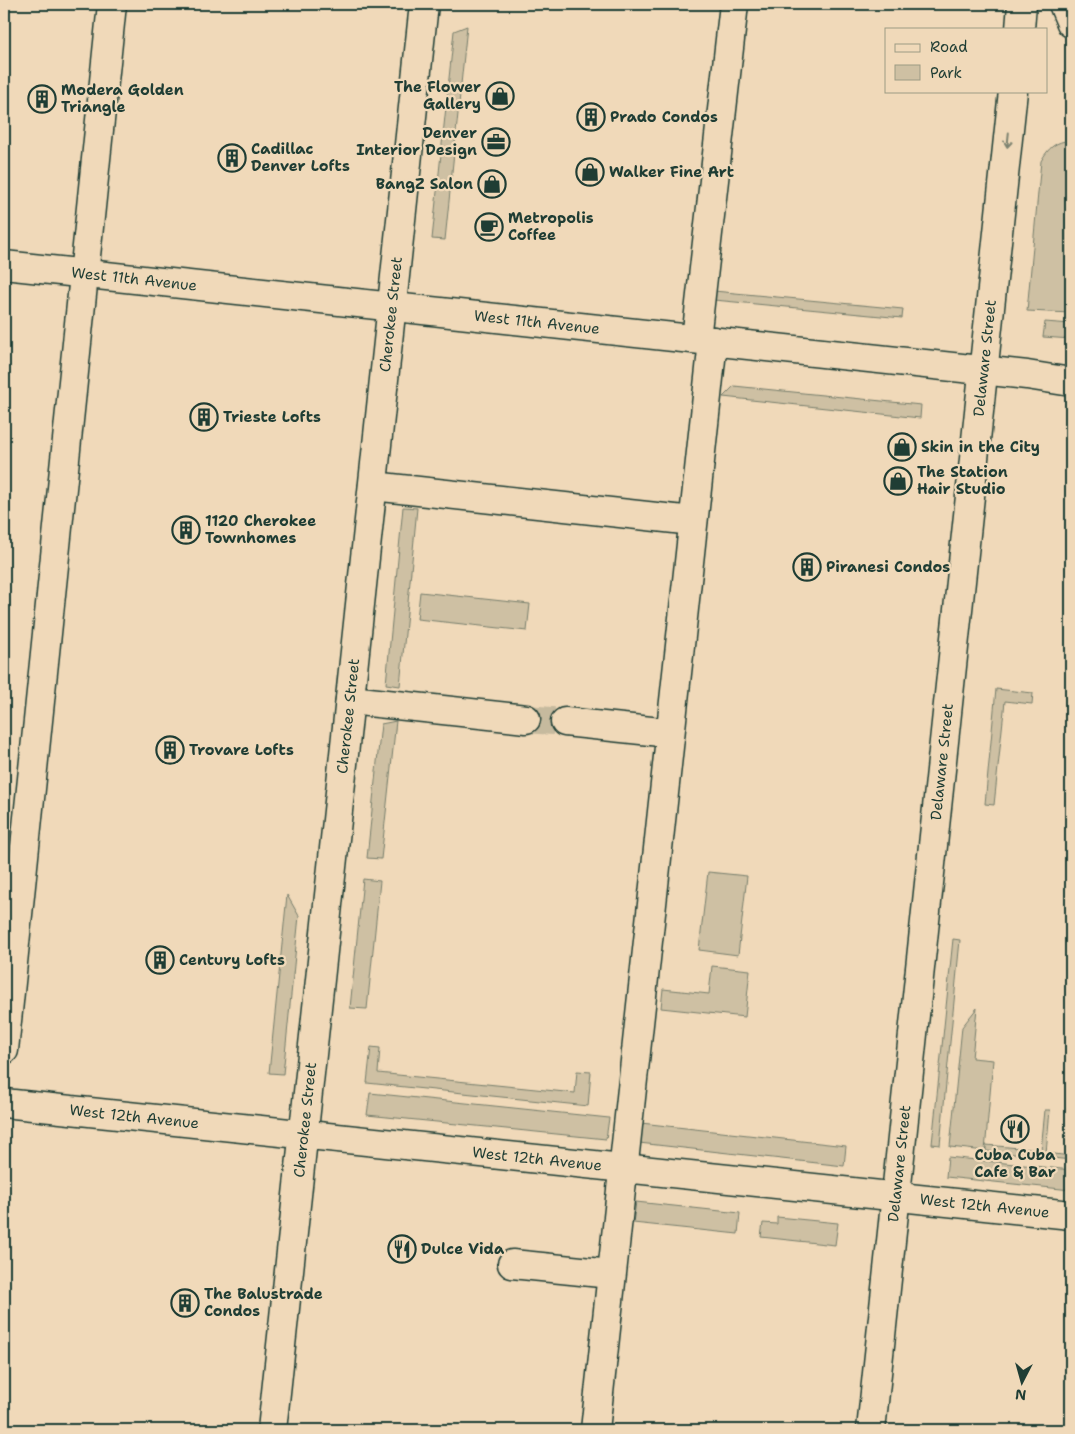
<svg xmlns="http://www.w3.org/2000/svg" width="1075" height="1434" font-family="'Shantell Sans',sans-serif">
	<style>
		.green { fill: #cec0a3; stroke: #767e6c }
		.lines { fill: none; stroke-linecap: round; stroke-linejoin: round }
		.minor-tunnel { stroke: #c6ba9e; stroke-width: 28; stroke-dasharray: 28 14; stroke-linecap: butt }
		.minor-casing { stroke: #1f3d34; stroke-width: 31 }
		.major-casing { stroke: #1f3d34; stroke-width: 31 }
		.minor { stroke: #f0d9b9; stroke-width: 28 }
		.major { stroke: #f0d9b9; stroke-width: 28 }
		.oneway { stroke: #7d8370 }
		.labels { text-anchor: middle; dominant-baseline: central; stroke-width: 4.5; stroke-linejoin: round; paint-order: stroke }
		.poi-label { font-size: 15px; font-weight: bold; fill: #1f3d34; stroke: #f0d9b9; text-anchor: start }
		.street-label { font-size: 15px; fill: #1f3d34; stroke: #f0d9b9 }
	</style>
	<rect width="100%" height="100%" fill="#f0d9b9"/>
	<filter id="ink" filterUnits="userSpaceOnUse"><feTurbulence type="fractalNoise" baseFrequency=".02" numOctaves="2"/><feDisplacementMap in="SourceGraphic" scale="10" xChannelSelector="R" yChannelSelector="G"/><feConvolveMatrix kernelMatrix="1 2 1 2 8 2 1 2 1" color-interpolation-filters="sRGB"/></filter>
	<g filter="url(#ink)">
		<path class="green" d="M467,26L445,240L432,239L454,31Z
			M1071,140V313L1027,311L1041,161C1049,147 1055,142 1071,140Z
			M714,291L903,309L902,318L714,300Z
			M1045,322L1071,324V339L1043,337Z
			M734,386L921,405L920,418L723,397Z
			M403,507L417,508L400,686L386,684Z
			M420,592L530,604L527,631L417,619Z
			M996,689L1033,693L1032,704L1005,701L994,805L985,804Z
			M396,721L381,859L367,858L381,724Z
			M708,872L747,876L738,955L699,950Z
			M363,879L380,881L367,1009L350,1008Z
			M287,895L299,916L283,1074L269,1073Z
			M953,939L960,940L940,1145L932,1144Z
			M712,966L750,970L745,1017L661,1008L663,989L709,994Z
			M977,1008L972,1058L993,1060L985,1151L950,1147L962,1027Z
			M371,1047L380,1048L378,1073L575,1093L577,1071L591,1072L588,1106L367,1083Z
			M370,1093L609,1118L606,1139L367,1115Z
			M1045,1110H1050L1046,1153L1071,1156V1160L986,1151V1145L1041,1150Z
			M641,1123L846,1146L844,1166L639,1143Z
			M948,1157L1071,1170V1190L946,1177Z
			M636,1202L740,1213L738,1234L633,1223Z
			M777,1217L838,1223L835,1245L761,1237L763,1223L777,1224Z"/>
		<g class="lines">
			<path class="minor-tunnel" d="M526,719L565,722"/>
			<g class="minor-casing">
				<g id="minor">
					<path d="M1020,29L1022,4"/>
					<path id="s1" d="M4,265L1027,375L1071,382"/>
					<path d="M696,339L734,4"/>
					<path d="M373,486L693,521"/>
					<path d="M350,700L526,719"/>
					<path d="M565,722L670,733"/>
					<path d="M4,1050L112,4"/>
					<path id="s2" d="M4,1103L1071,1215"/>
					<path d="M512,1264L611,1274"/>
					<path id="s3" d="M272,1430L424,4"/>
					<path d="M595,1430L713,341"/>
					<path id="s4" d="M871,1430L1013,91"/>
				</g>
			</g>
			<g class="major-casing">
				<path id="major" d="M1063,4L1071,23"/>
			</g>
			<use href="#minor" class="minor"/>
			<use href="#major" class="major"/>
		</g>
		<defs><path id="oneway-shaft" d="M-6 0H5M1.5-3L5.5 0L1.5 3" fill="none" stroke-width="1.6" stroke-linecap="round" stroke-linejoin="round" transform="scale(1.25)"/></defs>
		<use class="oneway" href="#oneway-shaft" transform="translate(1008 140) rotate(96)"/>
	</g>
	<defs>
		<g id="shop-ring" transform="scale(1.4375)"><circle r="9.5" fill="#f0d9b9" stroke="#1f3d34" stroke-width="1.5"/><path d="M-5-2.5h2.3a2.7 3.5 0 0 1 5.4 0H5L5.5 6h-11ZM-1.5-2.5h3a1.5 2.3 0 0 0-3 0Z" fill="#1f3d34"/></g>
		<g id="building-ring" transform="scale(1.4375)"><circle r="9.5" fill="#f0d9b9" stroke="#1f3d34" stroke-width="1.5"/><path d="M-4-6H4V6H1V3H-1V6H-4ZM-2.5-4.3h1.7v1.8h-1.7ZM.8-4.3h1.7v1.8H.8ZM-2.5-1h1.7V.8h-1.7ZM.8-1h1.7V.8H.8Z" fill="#1f3d34"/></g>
		<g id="office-ring" transform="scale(1.4375)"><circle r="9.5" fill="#f0d9b9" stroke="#1f3d34" stroke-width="1.5"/><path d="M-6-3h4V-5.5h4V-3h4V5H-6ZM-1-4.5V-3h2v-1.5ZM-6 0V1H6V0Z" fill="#1f3d34"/></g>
		<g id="cafe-ring" transform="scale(1.4375)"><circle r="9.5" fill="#f0d9b9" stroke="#1f3d34" stroke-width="1.5"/><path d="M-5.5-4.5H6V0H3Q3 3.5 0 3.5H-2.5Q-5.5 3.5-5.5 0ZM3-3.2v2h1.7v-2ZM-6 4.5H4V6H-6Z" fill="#1f3d34"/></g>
		<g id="restaurant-ring" transform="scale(1.4375)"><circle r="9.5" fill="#f0d9b9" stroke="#1f3d34" stroke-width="1.5"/><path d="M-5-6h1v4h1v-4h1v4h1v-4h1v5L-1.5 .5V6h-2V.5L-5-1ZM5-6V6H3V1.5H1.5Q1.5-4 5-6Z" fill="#1f3d34"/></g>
	</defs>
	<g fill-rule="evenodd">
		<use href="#shop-ring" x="500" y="96"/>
		<use href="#building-ring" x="42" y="99"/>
		<use href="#building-ring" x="591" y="117"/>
		<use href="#office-ring" x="496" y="142"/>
		<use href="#building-ring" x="232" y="158"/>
		<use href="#shop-ring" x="590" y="172"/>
		<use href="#shop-ring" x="492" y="184"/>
		<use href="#cafe-ring" x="489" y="227"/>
		<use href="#building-ring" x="204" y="417"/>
		<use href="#shop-ring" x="902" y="447"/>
		<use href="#shop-ring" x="898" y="481"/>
		<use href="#building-ring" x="186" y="530"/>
		<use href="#building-ring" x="807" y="567"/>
		<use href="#building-ring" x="170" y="750"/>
		<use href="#building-ring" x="160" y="960"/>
		<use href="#restaurant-ring" x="1015" y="1129"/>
		<use href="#restaurant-ring" x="402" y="1249"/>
		<use href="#building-ring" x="185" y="1303"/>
	</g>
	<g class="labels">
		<g class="poi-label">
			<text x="481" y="87" text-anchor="end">The Flower<tspan x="481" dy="17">Gallery</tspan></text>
			<text x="61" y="90">Modera Golden<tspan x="61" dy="17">Triangle</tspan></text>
			<text x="610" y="117">Prado Condos</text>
			<text x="477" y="133" text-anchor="end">Denver<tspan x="477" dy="17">Interior Design</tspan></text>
			<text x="251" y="149">Cadillac<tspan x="251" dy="17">Denver Lofts</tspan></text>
			<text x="609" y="172">Walker Fine Art</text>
			<text x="473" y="184" text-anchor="end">BangZ Salon</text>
			<text x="508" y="218">Metropolis<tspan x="508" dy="17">Coffee</tspan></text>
			<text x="223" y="417">Trieste Lofts</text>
			<text x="921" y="447">Skin in the City</text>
			<text x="917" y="472">The Station<tspan x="917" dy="17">Hair Studio</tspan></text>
			<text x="205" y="521">1120 Cherokee<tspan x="205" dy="17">Townhomes</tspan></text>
			<text x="826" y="567">Piranesi Condos</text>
			<text x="189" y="750">Trovare Lofts</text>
			<text x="179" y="960">Century Lofts</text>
			<text x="1015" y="1155" text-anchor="middle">Cuba Cuba<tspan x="1015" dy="17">Cafe &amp; Bar</tspan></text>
			<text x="421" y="1249">Dulce Vida</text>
			<text x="204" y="1294">The Balustrade<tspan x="204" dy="17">Condos</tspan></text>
		</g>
		<g class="street-label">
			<text stroke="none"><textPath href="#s1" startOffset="131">West 11th Avenue</textPath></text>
			<text stroke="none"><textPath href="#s3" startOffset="1122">Cherokee Street</textPath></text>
			<text stroke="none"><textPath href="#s1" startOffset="536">West 11th Avenue</textPath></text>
			<text stroke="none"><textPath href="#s4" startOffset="1078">Delaware Street</textPath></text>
			<text stroke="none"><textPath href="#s3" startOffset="718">Cherokee Street</textPath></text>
			<text stroke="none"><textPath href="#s4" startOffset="672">Delaware Street</textPath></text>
			<text stroke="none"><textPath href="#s2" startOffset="131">West 12th Avenue</textPath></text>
			<text stroke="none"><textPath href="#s3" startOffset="312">Cherokee Street</textPath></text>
			<text stroke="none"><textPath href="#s2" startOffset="536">West 12th Avenue</textPath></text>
			<text stroke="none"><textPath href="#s4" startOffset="268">Delaware Street</textPath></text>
			<text stroke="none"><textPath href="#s2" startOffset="986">West 12th Avenue</textPath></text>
		</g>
	</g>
	<rect width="1075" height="1434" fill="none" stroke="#f0d9b9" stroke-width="20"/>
	<rect x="10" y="10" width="1055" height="1414" fill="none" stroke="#1f3d34" stroke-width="2" filter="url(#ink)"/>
	<rect x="885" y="28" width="162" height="65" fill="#f0d9b9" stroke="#9c9b84"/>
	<rect x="895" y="44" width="25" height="8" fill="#f0d9b9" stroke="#9c9b84"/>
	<text x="930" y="52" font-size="15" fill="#1f3d34">Road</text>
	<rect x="895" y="65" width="25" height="15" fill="#cec0a3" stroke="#9c9b84"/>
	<text x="930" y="78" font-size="15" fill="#1f3d34">Park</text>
	<g transform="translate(1022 1382) rotate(186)" stroke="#f0d9b9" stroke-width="4" paint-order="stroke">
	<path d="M0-4L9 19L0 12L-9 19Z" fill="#1f3d34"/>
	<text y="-8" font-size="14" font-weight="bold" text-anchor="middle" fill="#1f3d34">N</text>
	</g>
</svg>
